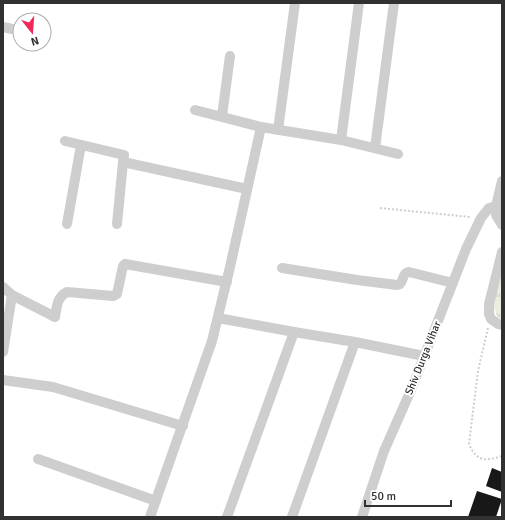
<svg xmlns="http://www.w3.org/2000/svg" width="505" height="520" font-family="Signika,sans-serif">
	<style>
		.grass { fill: url(#grass-tufts) }
		.building { fill: #181818 }
		.lines { fill: none; stroke-linecap: round; stroke-linejoin: round }
		.path { stroke: #cecece; stroke-width: 2; stroke-dasharray: 2 2; stroke-linecap: butt }
		.street { stroke: #cecece; stroke-width: 10 }
		.labels { text-anchor: middle; dominant-baseline: central; stroke-width: 4; stroke-linejoin: round; paint-order: stroke }
		.street-label { font-size: 11px; fill: #313131; stroke: #fff }
	</style>
	<defs>
		<pattern id="grass-tufts" width="24" height="20" patternUnits="userSpaceOnUse"><rect width="24" height="20" fill="#e9eede"/><path d="M3 7l-1-3M5 7V3M7 7l1-3M15 17l-1-3M17 17v-4M19 17l1-3" fill="none" stroke="#c8cdbf"/></pattern>
	</defs>
	<rect width="100%" height="100%" fill="#fff"/>
	<path class="grass" d="M502,272V320L498,319L493,305Z"/>
	<path class="building" d="M492,468L502,472V492L486,486Z
		M477,491L502,499L496,517H468Z"/>
	<g class="lines">
		<path class="path" d="M380,208L470,217
			M488,328L478,371L469,444C477,462 485,461 502,456"/>
		<path class="street" d="M3,27L12,29
			M195,110L261,127L341,140L398,154
			M222,116L230,56
			M278,130L295,3
			M341,140L359,3
			M65,141L124,155L123,162L247,189
			M375,148L394,3
			M502,181L496,206V215L502,225
			M67,224L81,145
			M117,224L123,162
			M502,252L489,304V314L491,319L498,324L502,325
			M282,268L357,280L397,285L400,284C404,280 402,273 409,272L453,283
			M3,287L12,295L55,317C57,306 57,297 67,292L113,296L117,294L123,266L125,264L227,282
			M218,318L294,332L355,342L424,356
			M3,352L12,295
			M3,380L53,387L183,426
			M38,459L156,501
			M150,517L212,341L230,267L261,127
			M227,517L294,332
			M292,517L355,342
			M362,517L384,451L411,390L466,249L481,218L489,208L496,206"/>
	</g>
	<g class="labels">
		<g class="street-label">
			<text transform="translate(423 358) rotate(-68)">Shiv Durga Vihar</text>
		</g>
	</g>
	<rect width="505" height="520" fill="none" stroke="#313131" stroke-width="8"/>
	<g transform="translate(32 32) rotate(163)"><circle r="19" fill="#ffffff" stroke="#adadad"/>
	<path d="M0-3L7 15L0 10L-7 15Z" fill="#f12958"/>
	<text y="-6" font-size="11" font-weight="bold" text-anchor="middle" fill="#313131">N</text>
	</g>
	<path d="M365 500v6h86v-6" fill="none" stroke="#313131" stroke-width="2"/>
	<text x="371" y="500" font-size="12" fill="#313131" stroke="#ffffff" stroke-width="3" paint-order="stroke">50 m</text>
</svg>
